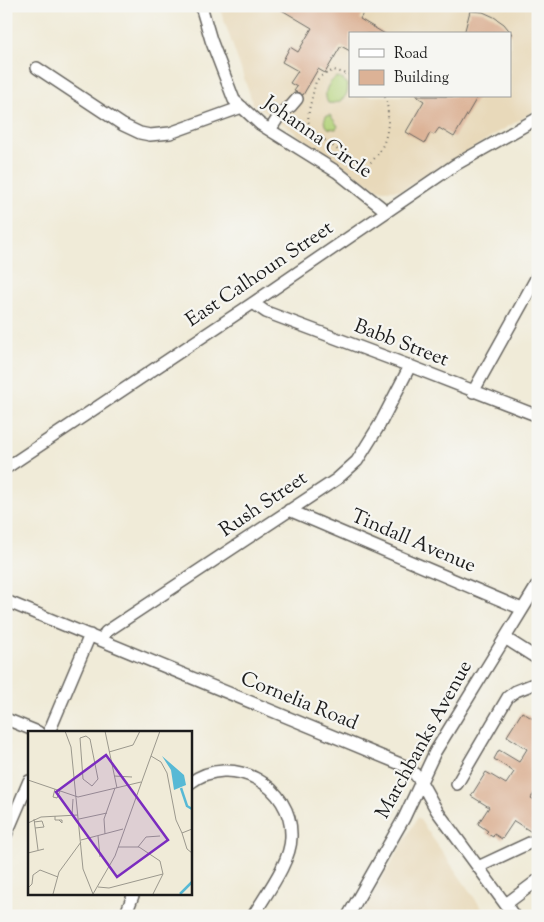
<svg xmlns="http://www.w3.org/2000/svg" width="544" height="922" font-family="'Sorts Mill Goudy',serif">
	<style>
		.built { fill: #e8d9ba; fill-rule: evenodd }
		.green { fill: #b2d279; stroke: #67774a }
		.building { fill: #dcb296 }
		.lines { fill: none; stroke-linecap: round; stroke-linejoin: round }
		.minor-casing { stroke: #66645e; stroke-width: 14 }
		.path { stroke: #66645e; stroke-width: 2; stroke-dasharray: 1 4; stroke-linecap: butt }
		.minor { stroke: #fff; stroke-width: 11 }
		.labels { text-anchor: middle; dominant-baseline: central; stroke-width: 4.5; stroke-linejoin: round; paint-order: stroke }
		.street-label { font-size: 20px; fill: #1c1c1c; stroke: #f6f6f2 }
		.inset-river { fill: none; stroke: #57b9d5; stroke-width: 2.5 }
		.inset-road { fill: none; stroke: #9b988d; stroke-width: 1 }
		.view { fill: #7b2cbf; fill-opacity: 0.15; stroke: #7b2cbf; stroke-width: 2.5 }
		.inset-edge { fill: none; stroke: #1c1c1c; stroke-width: 2.5 }
	</style>
	<rect width="100%" height="100%" fill="#f6f6f2"/>
	<filter id="ink" filterUnits="userSpaceOnUse"><feTurbulence type="fractalNoise" baseFrequency=".02" numOctaves="2"/><feDisplacementMap in="SourceGraphic" scale="10" xChannelSelector="R" yChannelSelector="G"/><feConvolveMatrix kernelMatrix="1 2 1 2 8 2 1 2 1" color-interpolation-filters="sRGB"/></filter>
	<filter id="wash" filterUnits="userSpaceOnUse"><feTurbulence type="fractalNoise" baseFrequency=".0096" numOctaves="4" result="noise"/><feDisplacementMap in="SourceGraphic" scale="20" xChannelSelector="R" yChannelSelector="G"/><feGaussianBlur stdDeviation="1.12" result="paint"/><feColorMatrix in="noise" values="0 0 0 0 0 0 0 0 0 0 0 0 0 0 0 0 0 1.4 0 .05"/><feComposite in="paint" operator="in"/></filter>
	<g filter="url(#wash)">
		<rect width="100%" height="100%" fill="#f0ebd8"/>
		<path class="built" d="M219,6H538V109L402,190H379L253,104ZM350,34H510V96H350Z
			M418,817L487,916H360Z"/>
		<path class="green" d="M337,77C357,83 346,106 328,103C323,93 327,83 337,77Z
			M330,115L338,126L336,129L328,128L324,122L326,116Z"/>
		<g id="blocks">
			<path class="building" d="M275,6H367L360,19L385,34H350V51L341,46L325,73L318,69L303,95L294,91L297,87L290,83L298,71L282,62L290,47L298,52L312,28Z
				M470,11L483,12L494,17L504,24L512,34H464Z
				M416,96H478L454,137L439,128L434,135L430,133L425,143L406,132L424,101Z
				M522,712L538,722V787L531,798L538,802V831L533,833L514,821L502,839L494,834L493,837L486,833L488,831L478,824L489,807L471,796L486,772L506,784L514,772L494,759L499,750L519,762L527,749L507,736Z"/>
		</g>
	</g>
	<g filter="url(#ink)">
		<use href="#blocks" fill-opacity="0" stroke="#66645e" stroke-width="1"/>
		<g class="lines">
			<g class="minor-casing">
				<path id="minor" d="M201,6L211,40L234,100L260,124L337,172L386,211
					M37,68L123,125L140,133L150,135L170,133L242,107
					M270,130L281,113L291,106L297,99
					M253,303L266,312L410,366L538,416
					M473,392L538,275
					M6,468L253,303L455,165L538,118
					M289,510L522,609
					M6,601L410,768L421,782L437,811L514,916
					M505,638L538,659
					M102,640L106,632L337,479L357,461L380,424L410,366
					M6,719L38,732
					M49,732L90,635
					M190,783C231,752 293,785 291,837C291,862 266,894 253,916
					M457,784L508,697L516,691L536,683L538,681
					M6,835L29,781
					M478,867L538,839
					M506,904L538,880
					M125,916L134,893
					M348,916L404,818L435,752L538,584"/>
			</g>
			<path class="path" d="M350,75L334,70L321,76L316,81L309,110L308,121L313,131L352,161L366,166C388,150 391,123 386,98L384,96"/>
			<use href="#minor" class="minor"/>
		</g>
	</g>
	<g class="labels">
		<g class="street-label">
			<text transform="translate(317 138) rotate(35)">Johanna Circle</text>
			<text transform="translate(260 275) rotate(-34)">East Calhoun Street</text>
			<text transform="translate(401 344) rotate(21)">Babb Street</text>
			<text transform="translate(264 505) rotate(-34)">Rush Street</text>
			<text transform="translate(413 542) rotate(23)">Tindall Avenue</text>
			<text transform="translate(299 702) rotate(22)">Cornelia Road</text>
			<text transform="translate(425 740) rotate(-61)">Marchbanks Avenue</text>
		</g>
	</g>
	<g transform="translate(28 731)">
		<rect width="164" height="164" fill="#f0ebd8"/>
		<path d="M134,25L156,44L158,54L146,59L143,39Z" fill="#57b9d5"/>
		<path class="inset-river" d="M153,57L159,75L164,78M152,163L164,151"/>
		<path class="inset-road" d="M37,0L43,16L55,138L65,163M77,0L89,57M58,5L62,8L70,48L64,55L55,48L52,7ZM81,21L105,14L112,0M123,25L133,31L139,42L148,89L154,102M86,45L104,46M0,49L50,66L113,51M27,58L25,66L29,67L32,60M44,84L45,68M27,85V89H34V92L31,89M6,88L10,119M51,88L79,82M6,91L14,90L16,96L7,97M0,92L13,86L50,84M164,98L154,102L159,118L164,122M77,103L76,88L87,57M70,105L72,126M53,109L95,98M90,116H111L132,130L135,143L125,163M110,116L118,106L132,105M0,122L16,118M70,156L81,157L135,143M0,157L4,153L5,144L12,139L30,146M25,163L31,141L53,111M65,163L87,125L132,0"/>
		<path class="view" d="M78,24L140,109L89,146L28,61Z"/>
		<rect width="164" height="164" class="inset-edge"/>
	</g>
	<rect width="544" height="922" fill="none" stroke="#f6f6f2" stroke-width="25"/>
	<rect x="349" y="32" width="162" height="65" fill="#f6f6f2" stroke="#9f9f9c"/>
	<rect x="359" y="49" width="25" height="8" fill="#ffffff" stroke="#9f9f9c"/>
	<text x="394" y="58" font-size="15" fill="#1c1c1c">Road</text>
	<rect x="359" y="70" width="25" height="15" fill="#dcb296" stroke="#9f9f9c"/>
	<text x="394" y="82" font-size="15" fill="#1c1c1c">Building</text>
</svg>
